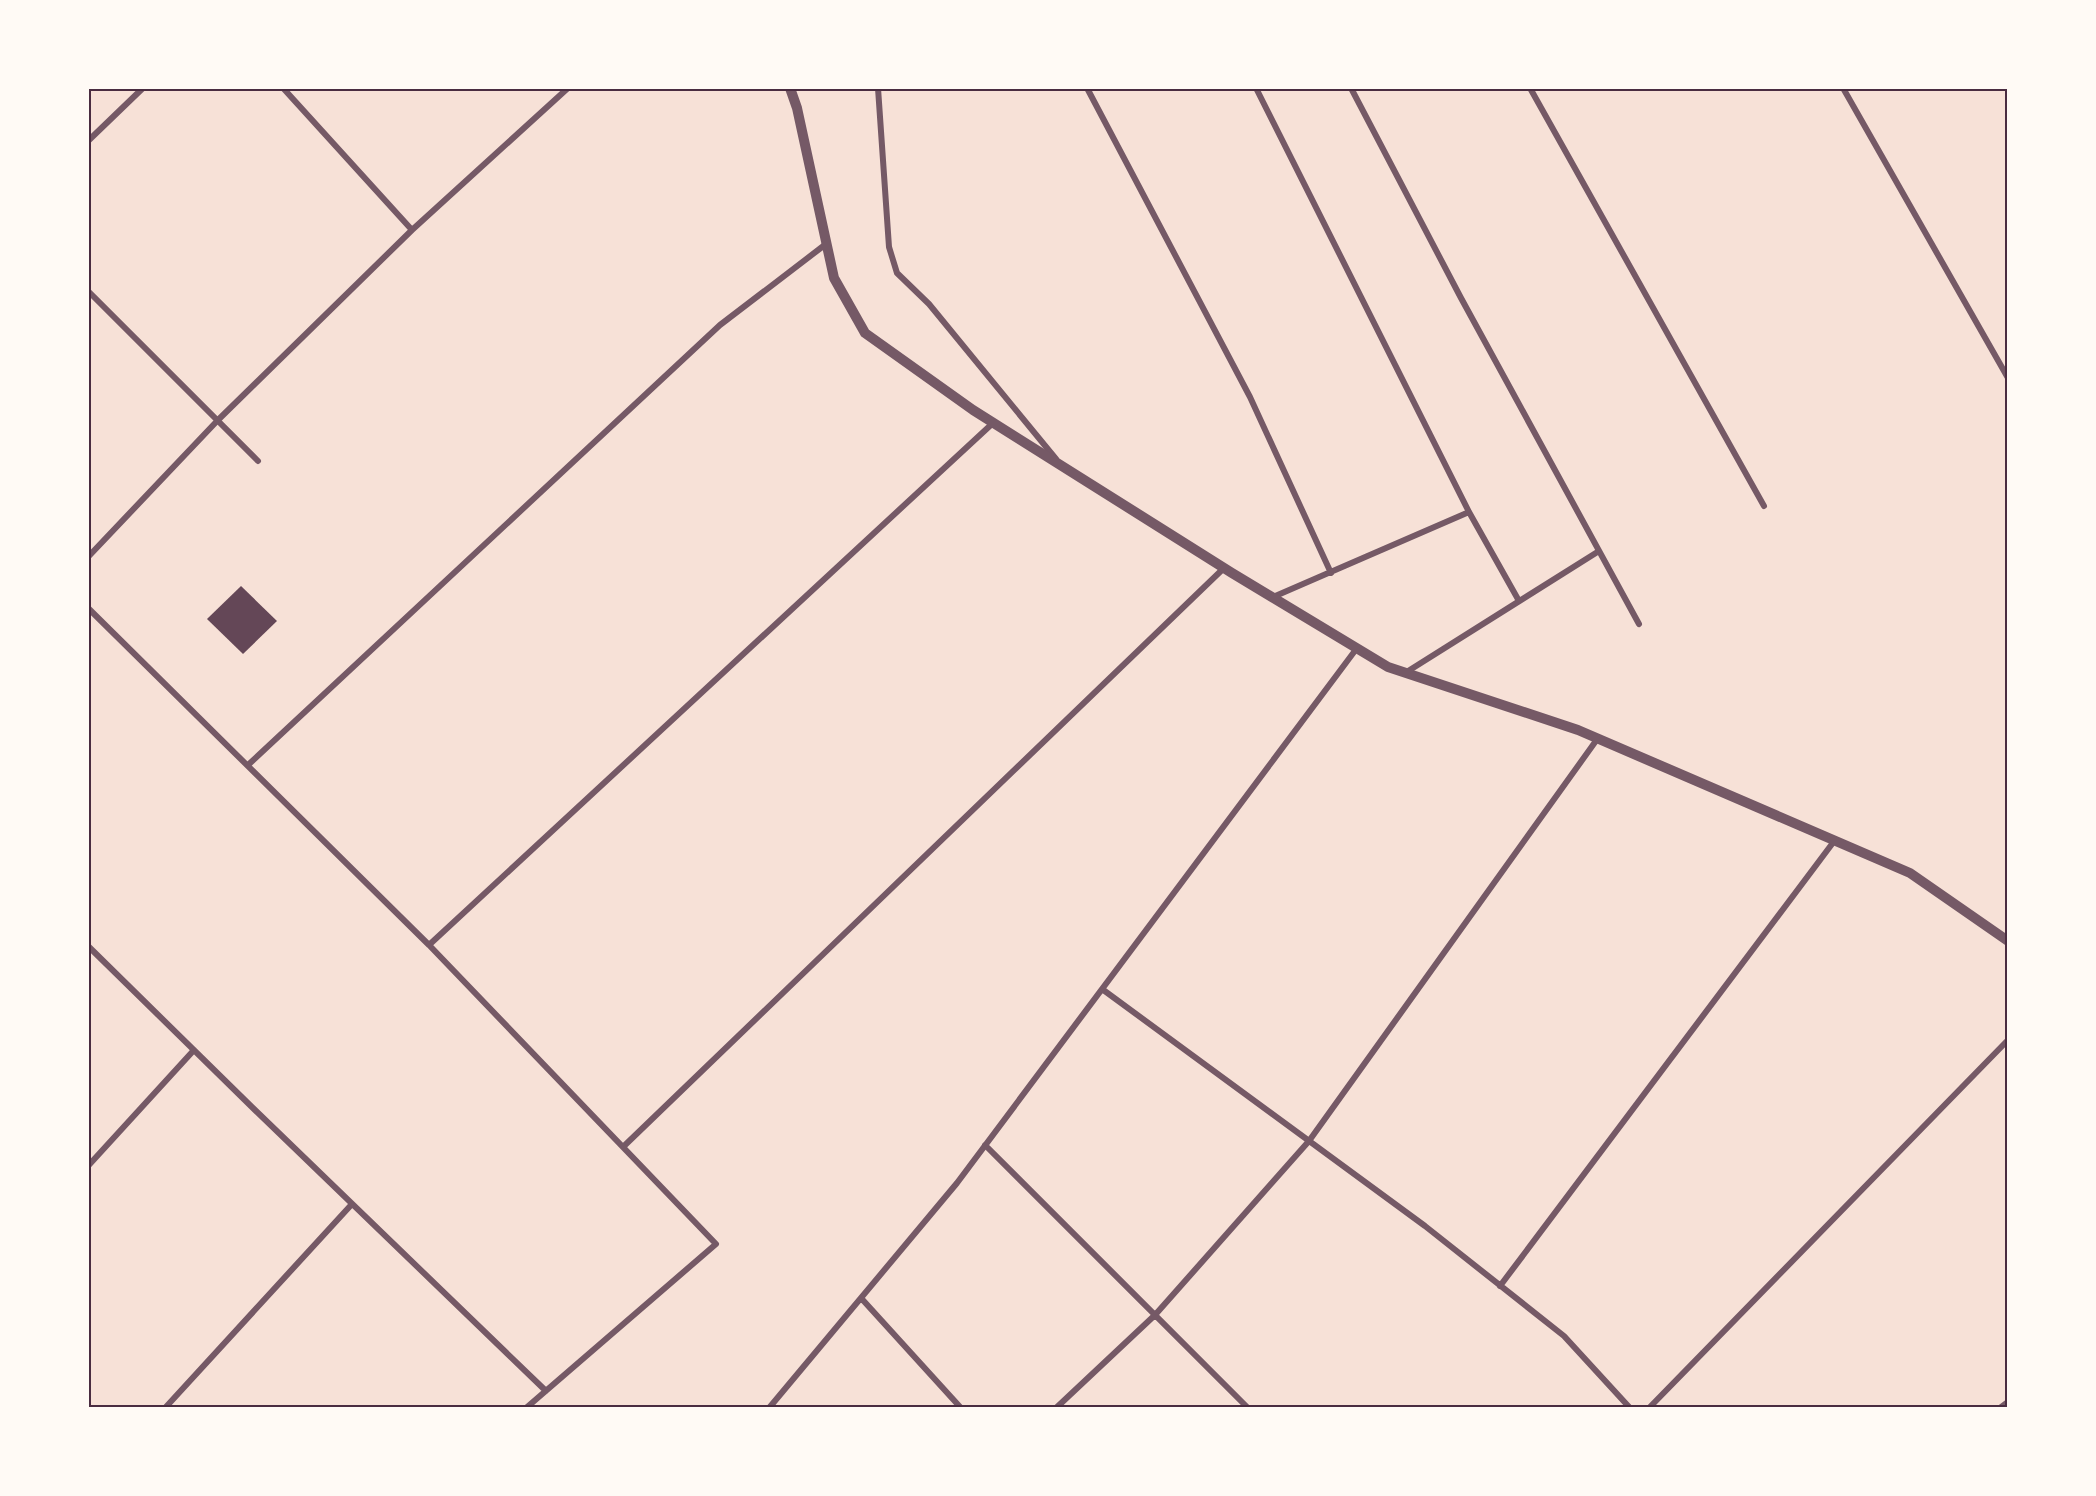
<svg xmlns="http://www.w3.org/2000/svg" width="2096" height="1496" font-family="'Noto Sans',sans-serif">
	<style>
		.building { fill: #644757 }
		.lines { fill: none; stroke-linecap: round; stroke-linejoin: round }
		.minor { stroke: #755966; stroke-width: 6 }
		.tertiary { stroke: #755966; stroke-width: 10 }
		.neatline { fill: none; stroke: #4a2c40; stroke-width: 2 }
	</style>
	<rect width="100%" height="100%" fill="#f7e1d7"/>
	<path class="building" d="M241,586L277,621L243,654L207,619Z"/>
	<g class="lines">
		<path class="minor" d="M283,88L412,230
			M878,88L889,247L897,273L929,304L1056,459
			M1087,88L1250,397L1331,573
			M1256,88L1469,512L1519,601
			M1351,88L1461,298L1639,624
			M1530,88L1764,506
			M1843,88L2008,378
			M88,141L143,88
			M88,291L258,461
			M88,557L218,420L412,230L568,88
			M1273,597L1469,512
			M88,608L429,945L716,1244L526,1408
			M1405,673L1599,551
			M248,765L720,325L826,244
			M429,945L993,423
			M88,946L256,1111L546,1391
			M1102,989L1425,1226L1564,1336L1630,1408
			M985,1145L1248,1408
			M623,1147L1224,568
			M88,1166L194,1050
			M1500,1286L1835,840
			M861,1298L961,1408
			M165,1408L352,1204
			M769,1408L957,1183L1357,648
			M1056,1408L1155,1315L1309,1141L1598,738
			M1649,1408L2008,1040
			M2000,1408L2008,1402"/>
		<path class="tertiary" d="M790,88L797,108L834,278L865,333L973,410L1232,573L1388,667L1578,730L1910,873L2008,941"/>
	</g>
	<rect width="2096" height="1496" fill="none" stroke="#fffaf5" stroke-width="180"/>
	<rect x="90" y="90" width="1916" height="1316" class="neatline"/>
</svg>
